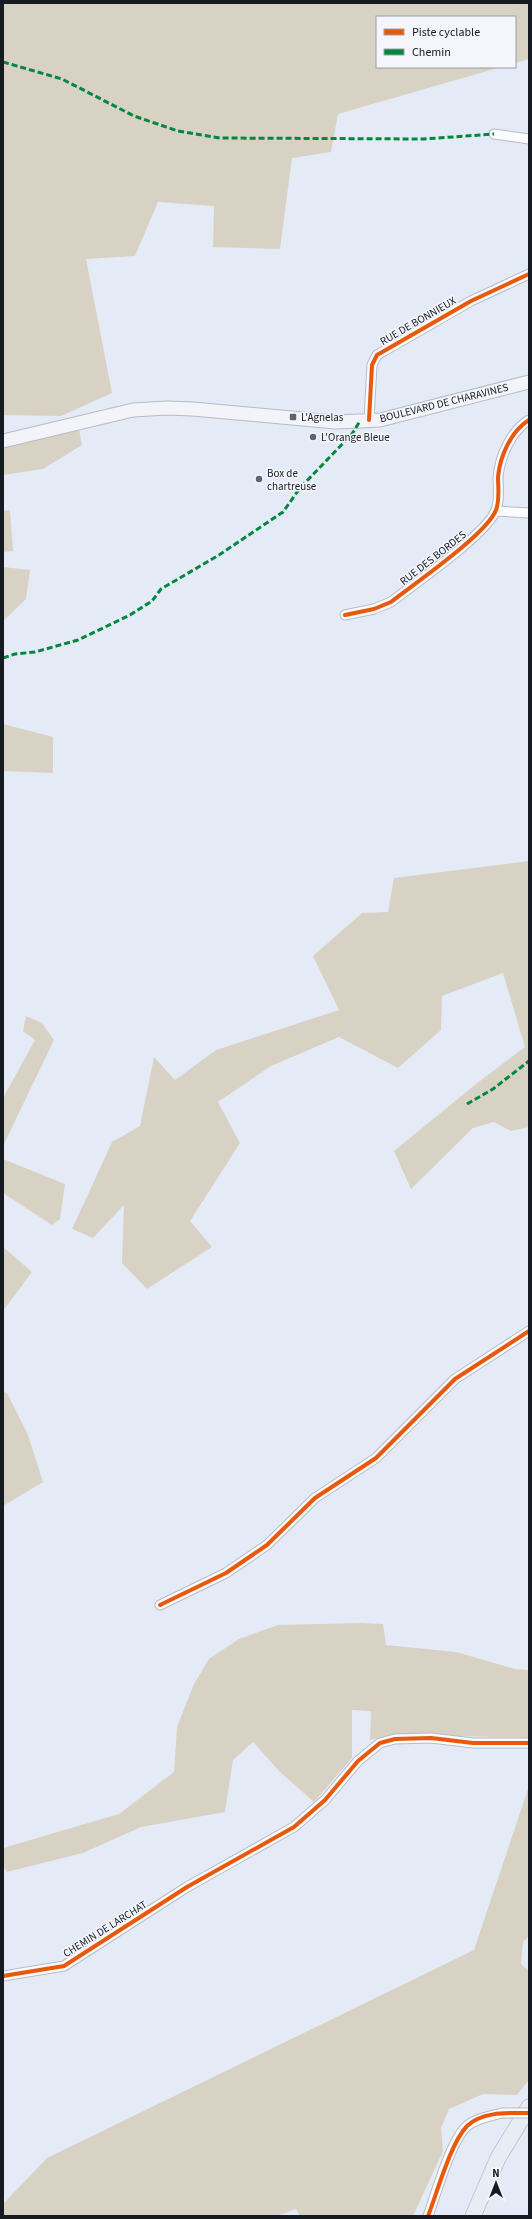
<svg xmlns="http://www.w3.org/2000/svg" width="532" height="2219" font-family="'Source Sans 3',sans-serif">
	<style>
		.green { fill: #d8d2c5 }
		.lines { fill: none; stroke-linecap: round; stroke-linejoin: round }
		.street-casing { stroke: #b6bbc4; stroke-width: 11 }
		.secondary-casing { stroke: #b6bbc4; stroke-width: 15 }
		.primary-casing { stroke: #c2c6cb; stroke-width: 17 }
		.street { stroke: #fbfcfe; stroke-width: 9 }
		.secondary { stroke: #f2f4f9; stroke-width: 13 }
		.primary { stroke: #e8ecf4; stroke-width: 15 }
		.street-bridge-casing { stroke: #b6bbc4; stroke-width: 11; stroke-linecap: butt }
		.street-bridge { stroke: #fbfcfe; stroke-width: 9 }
		.quiet { stroke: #00873e; stroke-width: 3; stroke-dasharray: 6 3; stroke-linecap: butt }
		.cycleway-casing { stroke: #f4f6fb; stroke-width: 6 }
		.cycleway { stroke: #e8590c; stroke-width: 4 }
		.poi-dot { fill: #5e636c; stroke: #f4f6fb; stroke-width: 1.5 }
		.labels { text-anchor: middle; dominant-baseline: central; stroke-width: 3; stroke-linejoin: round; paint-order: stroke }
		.street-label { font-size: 11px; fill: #161a22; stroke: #f4f6fb }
		.poi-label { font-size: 11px; fill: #161a22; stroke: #f4f6fb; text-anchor: start }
	</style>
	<rect width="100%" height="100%" fill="#e5ebf6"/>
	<path class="green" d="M3,3H529V59L515,63V17H377V67H501L338,114L331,152L292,158L280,249L213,247L214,206L158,202L135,256L86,259L112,393L61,416L3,415Z
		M78,424L82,445L43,469L3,475V445Z
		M10,510L13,551L3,552V511Z
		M3,567L30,570L26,599L3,621Z
		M3,724L53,737V773L3,771Z
		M529,861V1127L511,1131L494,1122L473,1128L411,1189L394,1151L476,1084L525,1047L503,973L442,996L441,1030L398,1068L339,1037L271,1066L218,1102L240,1143L190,1221L212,1247L147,1289L122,1263L124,1205L93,1238L72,1229L112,1142L140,1126L154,1057L175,1080L216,1050L339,1010L313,956L362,913L388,912L394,878Z
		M26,1016L42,1023L54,1040L3,1146V1098L35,1040L23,1031Z
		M3,1159L65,1184L60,1219L52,1225L3,1193Z
		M3,1247L32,1272L3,1311Z
		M3,1392L7,1393L28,1435L43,1482L3,1506Z
		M361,1623L383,1624L386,1645L456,1652L515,1669L529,1670V1738L398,1734L370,1740L371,1711L352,1710V1758L314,1802L279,1771L253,1742L233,1760L225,1812L141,1827L83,1853L7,1872L3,1866V1848L119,1814L174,1772L177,1727L194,1684L209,1659L239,1639L278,1625Z
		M529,1786V1936L523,1942L521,1964L529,1971V2080L517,2095L483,2094L449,2109L441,2128L443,2151L413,2216H300L296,2209L277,2216H3V2204L47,2158L474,1950Z"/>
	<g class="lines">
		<g class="street-casing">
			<path id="street" d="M494,134L529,139
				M369,420L372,365L377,355L471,301L529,274
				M496,511L529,513
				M345,615L374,609L391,602C414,584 487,534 496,510C500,500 498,488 498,477C500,456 511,431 529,420
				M160,1605L226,1573L267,1545L315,1498L376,1458L455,1379L529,1331
				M3,1976L64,1966L187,1887L294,1827L325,1800L358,1761L380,1743L395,1739L431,1738L473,1743H529
				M428,2216C436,2194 451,2140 467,2126C476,2118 491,2116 502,2113"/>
		</g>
		<g class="secondary-casing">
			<path id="secondary" d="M3,441L133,410L167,408L193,409L335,422L360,421L380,420L529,382"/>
		</g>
		<g class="primary-casing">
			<path id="primary" d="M473,2216L498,2158L529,2107"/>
		</g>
		<use href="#street" class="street"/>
		<use href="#secondary" class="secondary"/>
		<use href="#primary" class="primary"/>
		<g class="street-bridge-casing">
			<path id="street-bridge" d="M502,2113H529"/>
		</g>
		<use href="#street-bridge" class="street-bridge"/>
		<path class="quiet" d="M3,62L62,79L134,116L178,131L220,138L424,139L494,134
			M3,658L15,654L35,652L78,640L130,615L152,601L161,589L219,555L283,512L300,488L352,434L360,421
			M467,1104L493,1089L529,1061"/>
		<g class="cycleway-casing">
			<path id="cycleway" d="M369,420L372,365L377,355L471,301L529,274
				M345,615L374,609L391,602C414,584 487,534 496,510C500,500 498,488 498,477C500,456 511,431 529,420
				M160,1605L226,1573L267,1545L315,1498L376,1458L455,1379L529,1331
				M3,1976L64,1966L187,1887L294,1827L325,1800L358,1761L380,1743L395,1739L431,1738L473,1743H529
				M428,2216C437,2193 451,2142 467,2126C482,2111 510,2113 529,2113"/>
		</g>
		<use href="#cycleway" class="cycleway"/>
	</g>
	<g class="poi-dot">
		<rect x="289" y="413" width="8" height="8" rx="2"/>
		<circle cx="313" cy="437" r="4"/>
		<circle cx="259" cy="479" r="4"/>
	</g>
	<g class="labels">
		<g class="street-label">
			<text transform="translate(418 321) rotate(-30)">RUE DE BONNIEUX</text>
			<text transform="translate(444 403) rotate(-14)">BOULEVARD DE CHARAVINES</text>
			<text transform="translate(433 558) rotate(-38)">RUE DES BORDES</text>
			<text transform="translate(105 1929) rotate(-32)">CHEMIN DE LARCHAT</text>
		</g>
		<g class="poi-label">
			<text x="301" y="417">L'Agnelas</text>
			<text x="321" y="437">L'Orange Bleue</text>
			<text x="267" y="473">Box de<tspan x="267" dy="13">chartreuse</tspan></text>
		</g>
	</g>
	<rect width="532" height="2219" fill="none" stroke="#161a22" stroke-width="8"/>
	<rect x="376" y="16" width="140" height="52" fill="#f4f6fb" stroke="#9b9ea4"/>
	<rect x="384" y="29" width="20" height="6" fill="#e8590c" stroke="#9b9ea4"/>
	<text x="412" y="36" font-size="12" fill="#161a22">Piste cyclable</text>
	<rect x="384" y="49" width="20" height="6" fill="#00873e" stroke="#9b9ea4"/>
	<text x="412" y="56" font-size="12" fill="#161a22">Chemin</text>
	<g transform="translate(496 2183)" stroke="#f4f6fb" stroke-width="3" paint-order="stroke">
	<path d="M0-3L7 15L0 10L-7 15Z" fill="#161a22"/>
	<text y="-6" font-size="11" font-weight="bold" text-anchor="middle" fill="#161a22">N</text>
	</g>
</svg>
